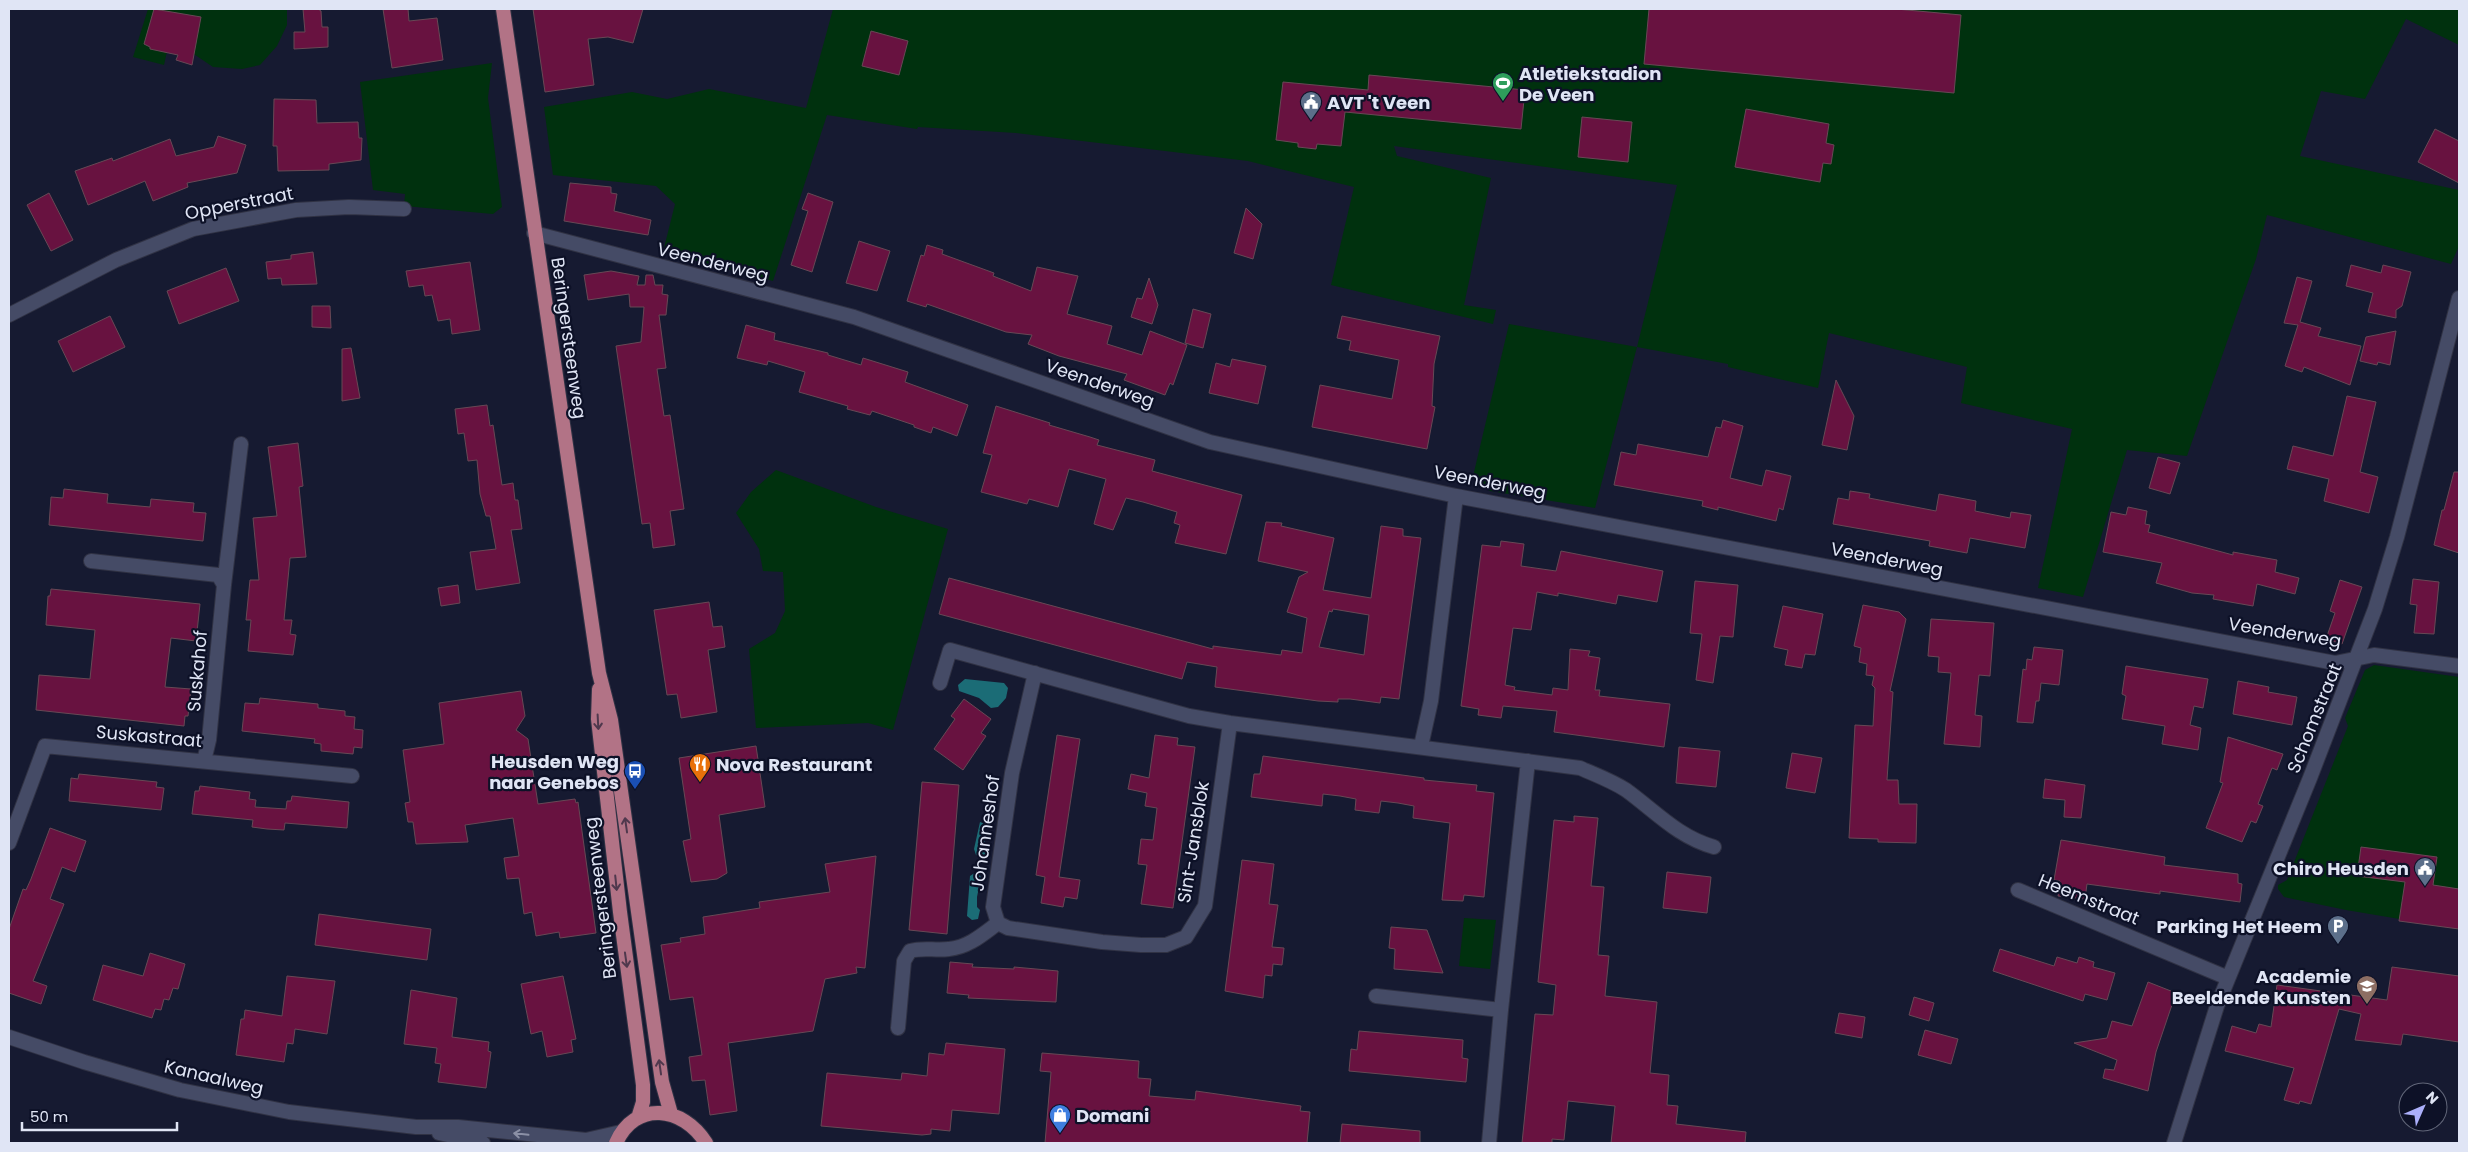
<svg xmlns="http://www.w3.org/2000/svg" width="2468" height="1152" font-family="Poppins,sans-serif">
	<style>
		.green { fill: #00310e }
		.water { fill: #1b6c76 }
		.building { fill: #681240; stroke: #674855; fill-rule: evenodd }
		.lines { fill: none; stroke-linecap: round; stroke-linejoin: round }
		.minor-casing { stroke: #303244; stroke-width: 16 }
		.tertiary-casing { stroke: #303244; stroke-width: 16 }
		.primary-casing { stroke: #303244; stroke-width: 16 }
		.minor { stroke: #454b66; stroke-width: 14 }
		.tertiary { stroke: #454b66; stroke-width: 14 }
		.primary { stroke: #b27386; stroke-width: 14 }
		.oneway { stroke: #4f384d }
		.oneway2 { stroke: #8b90a6 }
		.labels { text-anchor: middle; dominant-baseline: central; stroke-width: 4.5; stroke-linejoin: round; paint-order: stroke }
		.poi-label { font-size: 18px; font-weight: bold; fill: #e0e5f5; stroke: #0d1127; text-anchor: start }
		.street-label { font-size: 18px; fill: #e0e5f5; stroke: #0d1127 }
	</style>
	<rect width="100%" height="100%" fill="#161a31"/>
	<path class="green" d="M148,9H287V25L277,46L260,65L242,69L213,67L170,38L164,65L133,57Z
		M833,9H2459V45L2406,19L2365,99L2321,91L2300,156L2459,190V246L2451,264L2267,215L2256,259L2187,456L2127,450L2083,597L2038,588L2072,429L1961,403L1967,367L1829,333L1818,388L1728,367V364L1637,347L1595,508L1490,491L1477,485L1474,472L1509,324L1637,347L1677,185L1394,146L1397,156L1491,178L1464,305L1496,310L1493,324L1331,285L1354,187L1248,161L1016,133L918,127L917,129L827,115L773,281L663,252L675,204L656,186L553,175L544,107L632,92L667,99L709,89L806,108Z
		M492,63L488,98L502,207L493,214L404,206L405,194L373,190L360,82Z
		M776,470L876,507L948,529L893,730L868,723L756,728L749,649L775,633L785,611L783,572L763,571L759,549L736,513L751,492Z
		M2374,665L2459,677V929L2346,910L2284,897L2278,889V885L2287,880L2348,726L2345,718L2365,670Z
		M1464,918L1496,920L1490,969L1459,966Z"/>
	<path class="water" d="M965,679L1004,683L1008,688L1006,698L998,707L991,708L979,698L959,691L958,685Z
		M980,822L985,824L984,840L990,852L987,856L982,858L976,855L974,849Z
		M976,872L981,877L977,897V907L980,910L978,919L972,920L967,916L970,876Z"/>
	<path class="building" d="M154,9L201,17L192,65L176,60L178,55L150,49V47L144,44Z
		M303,9H318L321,11L322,27H328V47L294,49V32H305Z
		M383,9H408L409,21L437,18L443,60L392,68Z
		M533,9H643L633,43L608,37L588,39L594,85L545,92Z
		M1649,9H1896L1961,15L1954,93L1644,64Z
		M871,31L908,41L899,75L862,66Z
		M1369,75L1525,90L1521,129L1345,112L1341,146L1317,144L1316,149L1298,147V143L1276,140L1283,82L1368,90Z
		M274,99L316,100L317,123L358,122L359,138H362L361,160L329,164V170L278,171L277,146H273Z
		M1746,109L1829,124L1826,143L1834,145L1831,164L1823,163L1820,182L1735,167Z
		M1582,117L1632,122L1628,162L1578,157Z
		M2435,129L2459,141V183L2418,162Z
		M218,136L246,145L237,173L187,183L188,187L153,201L145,181L88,205L75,171L112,158L113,161L170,139L176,156L214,147Z
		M570,183L611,187V193L617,194L614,211L651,220L648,235L564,221Z
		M49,193L73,240L51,251L27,205Z
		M808,193L833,202L812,272L791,265L808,211L802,209Z
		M1246,208L1262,224L1253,259L1234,253Z
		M859,241L890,251L877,291L846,283Z
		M927,245L943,250L942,254L994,273L993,276L1031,291L1037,267L1078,276L1067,314L1112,326L1107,344L1142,355L1150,331L1187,345L1173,385L1170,383L1165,395L1124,380L1127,374L1059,356L1028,344L1032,335L1006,332L927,304L926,307L907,301L921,255L924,256Z
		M313,252L317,284L282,285L281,278L268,279L266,262L291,259V255Z
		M470,262L480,330L452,334L450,319L438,321L432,295L425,296L423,285L409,287L406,271Z
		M2351,265L2381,273L2383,265L2411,272L2402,306L2396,310V318L2368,312L2373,293L2346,286Z
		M226,268L239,301L179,324L167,291Z
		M611,271L639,276L637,285H645L646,275H653L655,285H663L662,294L668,295L666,315H659L666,368L657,369L664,416L670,415L684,509L670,511L675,545L653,548L650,523L642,524L616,346L641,342L644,307H630L629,294L588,300L584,275Z
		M2297,277L2312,281L2300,322L2321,328L2318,336L2361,346L2350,385L2304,367L2302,372L2285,366L2298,325L2284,323Z
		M1149,278L1158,305L1152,324L1131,317L1137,298L1142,299Z
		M312,306H330L331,328L312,327Z
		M1193,309L1211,314L1203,348L1185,343Z
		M110,316L125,347L73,372L58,341Z
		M1342,316L1440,336L1434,364L1432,406L1435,407L1427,449L1312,427L1320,385L1392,399L1399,360L1349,350L1351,341L1337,338Z
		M746,325L775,333L774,340L828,353V355L861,365L863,358L908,372L905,382L968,405L957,436L933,427L931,433L914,427V425L872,411L870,415L847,409L848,406L799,392L805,372L768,361L767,365L737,358Z
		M2396,331L2390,365L2378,362L2377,365L2360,361L2366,337Z
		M351,348L360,398L342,401V349Z
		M1232,359L1266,366L1258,404L1209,393L1216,363L1230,367Z
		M1836,380L1854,416L1847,450L1822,445Z
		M2347,396L2376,402L2360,472L2378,477L2369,513L2324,501L2329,479L2287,469L2293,446L2333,456Z
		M487,405L490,426L493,425L502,485L513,483L515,500H518L522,529L511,530L520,583L476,590L470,552L496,549L490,516H486L480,494L477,460L468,461L464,433L458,434L455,409Z
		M996,406L1050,423L1049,425L1090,437L1099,440L1097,445L1155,460L1152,471L1242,495L1226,554L1175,543L1180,525L1174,523L1177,512L1143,502L1126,498L1113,530L1094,524L1106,479L1069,469L1058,507L1029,499L1027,504L981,492L992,455L983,453Z
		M1723,420L1743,426L1730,478L1762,486L1766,470L1791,476L1783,510L1779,508L1776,521L1718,507V510L1702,506L1703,501L1614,485L1621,452L1636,455L1638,444L1708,457L1716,427L1721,428Z
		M298,443L303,486L299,487L306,557L290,558L284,620H292L290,634L296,635L293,655L248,651L251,620H246L250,580H259L253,518L277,516L268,447Z
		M2158,457L2180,463L2170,494L2149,488Z
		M2454,472H2459V553L2434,545L2442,510H2444Z
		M64,489L108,494L107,503L150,507L151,499L194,503L193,512L206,513L203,541L49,525L51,497L63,498Z
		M1850,491L1870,494L1869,498L1936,511L1939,494L1976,501L1975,511L2010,518L2011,512L2031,515L2025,548L1970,538L1967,553L1929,546L1930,541L1833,524L1838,498L1849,500Z
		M2128,507L2147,511L2145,524L2150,525L2148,532L2233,555V552L2277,560L2275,572L2299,578L2295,594L2257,584L2253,606L2213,599L2214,595L2192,593L2156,583L2162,563L2103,552L2111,512L2126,515Z
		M1266,522L1282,523L1281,526L1334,538L1323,590L1371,598L1381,526L1403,529V536L1421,538L1399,699L1381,697L1380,703L1350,699H1338V702L1318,701L1215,687L1217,667L1187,662L1182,679L939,614L949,578L1213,649V646L1281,655L1282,650L1302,653L1307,618L1287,612L1299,577L1308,572L1258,561ZM1333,609L1369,615L1364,655L1319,647L1329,611L1332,612Z
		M1501,541L1524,544L1521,566L1556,571L1561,551L1663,571L1657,602L1618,595L1616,604L1558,593V596L1537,592L1531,630L1513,628L1505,685L1515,687L1514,690L1552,695L1553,688L1568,690L1570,649L1590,651L1588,656L1600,658L1595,690H1600L1599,696L1670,704L1664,747L1554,732L1557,711L1503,706L1501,718L1478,715L1479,709L1461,706L1482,545L1500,547Z
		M2413,579L2439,582L2434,634L2414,633L2417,605L2410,604Z
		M2340,580L2362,587L2342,644L2326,639L2335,613L2330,611Z
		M1695,581L1738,585L1733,637L1720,636L1713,683L1696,680L1702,634L1690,633Z
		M458,585L460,603L441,606L438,588Z
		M51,589L200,604L196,641L171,638L165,687L191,689L188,716H185L184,726L36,710L39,675L90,679L95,630L46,625L48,596H50Z
		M709,602L713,627L722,626L725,647L708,650L717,712L681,718L677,694L667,695L654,610Z
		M1863,605L1899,612L1906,619L1890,691L1893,692L1887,780H1898L1899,804H1917L1916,843L1878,842V839L1849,838L1855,725L1873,726L1875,688L1872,685L1874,676L1866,675L1867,664L1859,662L1861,648L1854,646Z
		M1783,606L1823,614L1815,655L1805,654L1802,668L1785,665L1788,650L1774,647Z
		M1931,619L1994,623L1990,676L1979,675L1975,715L1982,716L1980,747L1944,744L1951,673L1938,672L1939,657L1928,656Z
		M2034,647L2063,650L2059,685L2041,683L2039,701H2036L2033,723L2017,722L2023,669L2026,670L2027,659L2032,660Z
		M2126,666L2208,679L2203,708L2194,706L2190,725L2201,728L2198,750L2162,744L2165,726L2122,719L2126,696L2122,694Z
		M2238,681L2269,687L2268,692L2297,697L2292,725L2233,714Z
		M521,691L525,716L516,730L528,739L538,804L575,799L576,803L578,802L596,933L560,938L559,932L536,936L532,912L524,914L519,878L507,879L504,858L519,856L513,818L465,825L468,842L416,844L413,822H408L405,803L410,802L403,750L444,744L439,703Z
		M260,698L318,704V708L345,711V716L355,717L354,729L363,730L362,748L354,747L353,754L321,751V744L314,743L315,739L242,731L245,703L259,704Z
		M964,699L991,719L981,733L986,736L963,770L934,749L955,719L951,716Z
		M1057,735L1080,739L1059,877L1080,880L1077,899L1065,897L1063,907L1041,903L1045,877L1036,875Z
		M1155,735L1178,738L1177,745L1195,747L1173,908L1141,904L1147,865L1138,864L1141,839L1153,840L1157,808L1145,806L1147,793L1128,789L1131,774L1149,778Z
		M2228,737L2283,754L2277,770L2272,768L2258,804L2263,806L2256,823L2251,821L2242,842L2206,828L2223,783L2220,782Z
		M756,746L765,807L719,815L727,873L717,879L691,882L683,841L691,839L679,758Z
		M1679,747L1720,751L1716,787L1676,783Z
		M1792,753L1822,758L1815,793L1786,788Z
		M1263,756L1424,778V780L1477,785L1476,791L1494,793L1484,897L1464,895L1463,901L1442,900L1450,823L1413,818L1414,806L1398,803L1381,801L1379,813L1355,810L1356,799L1340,796L1323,794L1322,806L1251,797L1254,774H1260Z
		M79,774L157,782L156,787L164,788L161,810L69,801L71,778L78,779Z
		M2045,779L2085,785L2081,818L2064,817L2065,800L2043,798Z
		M922,782L959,785L947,934L909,930Z
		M200,786L250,792L249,799L256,800L255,807L286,809L287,801H291L292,796L349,802L347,828L285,823L284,830L267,829L252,827L253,820L192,814L195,791H199Z
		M1574,816L1598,818L1591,886L1604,887L1598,955L1609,956L1605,996L1657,1002L1650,1073L1669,1075L1667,1105L1678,1106L1676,1124L1746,1132L1745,1143H1611L1615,1106L1568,1101L1564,1140L1552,1139V1143H1522L1535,1014L1553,1015L1556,985L1538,982L1554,820L1574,822Z
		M50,828L86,841L75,872L62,867L50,899L64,904L33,981L47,986L41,1004L9,993V929L23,889L26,890L31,879Z
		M2061,840L2165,857L2164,865L2238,874V883L2242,884L2240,902L2160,891V894L2087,884L2085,899L2058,896L2060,881L2054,880Z
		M2361,847L2437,857L2433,885L2459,889V929L2399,921L2405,882L2357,876Z
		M876,856L865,968L856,967L857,973L825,979L813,1031L728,1043L737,1111L710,1115L705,1080L692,1081L689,1057L702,1055L693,997L670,1000L661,945L681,942L680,938L705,934L703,917L760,908L759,902L830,892L825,864Z
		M1242,860L1274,864L1269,904L1278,905L1272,947L1284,948L1282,965L1273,964L1272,976L1265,975L1263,998L1225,991Z
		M1667,872L1711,877L1707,913L1663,908Z
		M319,914L431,929L427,960L315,945Z
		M1391,927L1427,930L1443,973L1394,969L1395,949L1389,948Z
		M2000,949L2054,966L2057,957L2077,963L2079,957L2094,962L2093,967L2115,973L2107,1000L2085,994L2083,1001L1993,971Z
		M150,953L185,964L178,989L173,988L169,1000L164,999L161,1010L155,1009L152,1018L93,1000L103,965L143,976Z
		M950,962L973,964L972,967L1014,969V967L1058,971L1056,1002L968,998L969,995L947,993Z
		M2392,967L2459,976V1042L2403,1034L2401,1045L2355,1040L2361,1014L2339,1009L2311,1104L2300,1101L2299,1104L2284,1100L2294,1068L2225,1051L2232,1026L2256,1033L2259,1024L2271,1027L2277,985L2387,1000Z
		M287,976L335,981L327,1034L295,1029L293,1044L287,1043L284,1062L236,1055L241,1019H244L245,1010L282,1016Z
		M563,976L576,1039L571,1040L573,1052L547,1057L542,1031L531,1034L521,984Z
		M2148,982L2176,993L2156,1052L2148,1091L2103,1078L2105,1069L2114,1070L2117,1060L2074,1043L2107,1038L2112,1021L2132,1026Z
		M411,990L457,998L452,1037L489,1042L488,1051L491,1052L486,1088L438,1082L441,1064L435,1063L437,1048L404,1044Z
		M1914,997L1934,1003L1929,1021L1909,1015Z
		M1839,1013L1865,1017L1862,1038L1835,1033Z
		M1925,1030L1958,1039L1951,1064L1918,1055Z
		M1359,1031L1463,1040L1462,1058L1468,1059L1466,1082L1349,1071L1351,1049L1357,1050Z
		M946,1043L1005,1049L999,1114L952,1110L950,1131L931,1129V1134L922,1135L821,1126L827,1073L901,1080L902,1073L927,1076L929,1053L944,1055Z
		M1042,1053L1139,1061L1138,1078L1151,1079L1149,1096L1195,1100L1196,1091L1301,1106L1300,1111L1310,1112L1307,1143H1045L1051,1072L1040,1071Z
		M1342,1124L1420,1131V1143H1340Z"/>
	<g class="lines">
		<g class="minor-casing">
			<path id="minor" d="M534,233L854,317L1210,442L1456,496L2335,663L2374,655L2459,666
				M9,315L116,260L193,229L296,210L349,207L404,209
				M91,561L218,575L224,585L209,740L204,761
				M224,585L241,444
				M1035,673L1012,773L993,907L998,923L1008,928L1102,942L1141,945H1166L1186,937L1205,906L1230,723
				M940,683L950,650L1189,716L1230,723L1580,768C1596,775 1612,781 1626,790C1655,811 1678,837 1714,847
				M1421,746L1431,701L1456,496
				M9,843L45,746L352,776
				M2018,890L2228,978
				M1376,996L1501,1010L1489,1143
				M1501,1010L1528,761
				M898,1028L904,961L910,951C924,947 935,951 949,949C969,947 983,934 998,923
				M2174,1143L2217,1006L2310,778L2375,609L2397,537L2459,298"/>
		</g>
		<g class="tertiary-casing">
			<path id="tertiary" d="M9,1037L84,1062L180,1090L289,1112L416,1127H458L586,1140L621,1132
				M439,1133L483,1143"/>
		</g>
		<g class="primary-casing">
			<path id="primary" d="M503,9L599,673L611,720L662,1082L671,1114
				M599,689L598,719L620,912L643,1085V1102L638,1118
				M616,1143C635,1100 683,1106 706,1143"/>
		</g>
		<use href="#minor" class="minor"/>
		<use href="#tertiary" class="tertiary"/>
		<use href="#primary" class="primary"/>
	</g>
	<defs><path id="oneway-shaft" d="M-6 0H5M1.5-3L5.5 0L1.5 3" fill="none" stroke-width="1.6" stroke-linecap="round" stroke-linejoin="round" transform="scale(1.25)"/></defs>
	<g class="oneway">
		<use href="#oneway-shaft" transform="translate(598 722) rotate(87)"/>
		<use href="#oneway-shaft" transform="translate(626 825) rotate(-98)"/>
		<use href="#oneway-shaft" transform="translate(616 883) rotate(84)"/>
		<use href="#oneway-shaft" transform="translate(626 960) rotate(82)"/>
		<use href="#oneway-shaft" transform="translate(660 1067) rotate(-98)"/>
	</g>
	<use class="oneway2" href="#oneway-shaft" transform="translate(521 1134) rotate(-174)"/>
	<defs>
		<g id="stadium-pin" transform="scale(1.125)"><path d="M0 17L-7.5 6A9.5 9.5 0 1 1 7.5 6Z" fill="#2e9e5b" stroke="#0d1127"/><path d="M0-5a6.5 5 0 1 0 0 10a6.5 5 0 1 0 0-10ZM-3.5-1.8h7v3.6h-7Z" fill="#fff"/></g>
		<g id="civic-pin" transform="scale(1.125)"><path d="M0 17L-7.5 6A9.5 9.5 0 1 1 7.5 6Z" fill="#5c6f8a" stroke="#0d1127"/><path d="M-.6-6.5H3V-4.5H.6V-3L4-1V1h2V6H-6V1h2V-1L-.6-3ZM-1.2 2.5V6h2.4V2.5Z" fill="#fff"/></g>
		<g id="restaurant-pin" transform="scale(1.125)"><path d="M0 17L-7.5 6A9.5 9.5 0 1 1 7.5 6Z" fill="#e8710a" stroke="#0d1127"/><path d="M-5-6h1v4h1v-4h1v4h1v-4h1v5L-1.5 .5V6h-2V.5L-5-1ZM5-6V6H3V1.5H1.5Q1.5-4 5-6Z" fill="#fff"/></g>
		<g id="bus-pin" transform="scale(1.125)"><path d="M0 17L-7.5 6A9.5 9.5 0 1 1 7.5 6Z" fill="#1a4fb4" stroke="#0d1127"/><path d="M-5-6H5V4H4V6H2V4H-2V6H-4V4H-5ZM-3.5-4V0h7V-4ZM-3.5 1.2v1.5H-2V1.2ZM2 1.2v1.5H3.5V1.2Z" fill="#fff"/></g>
		<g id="parking-pin" transform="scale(1.125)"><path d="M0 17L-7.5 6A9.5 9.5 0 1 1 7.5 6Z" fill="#5c6f8a" stroke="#0d1127"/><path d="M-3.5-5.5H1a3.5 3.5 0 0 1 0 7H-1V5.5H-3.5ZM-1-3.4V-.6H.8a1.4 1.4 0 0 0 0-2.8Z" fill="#fff"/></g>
		<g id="university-pin" transform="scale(1.125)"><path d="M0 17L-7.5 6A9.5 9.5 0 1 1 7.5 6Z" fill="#8d6e63" stroke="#0d1127"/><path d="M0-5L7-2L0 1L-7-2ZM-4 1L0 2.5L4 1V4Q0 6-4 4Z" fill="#fff"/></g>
		<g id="shop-pin" transform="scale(1.125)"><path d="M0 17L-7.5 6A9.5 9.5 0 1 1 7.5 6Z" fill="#3f7fe0" stroke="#0d1127"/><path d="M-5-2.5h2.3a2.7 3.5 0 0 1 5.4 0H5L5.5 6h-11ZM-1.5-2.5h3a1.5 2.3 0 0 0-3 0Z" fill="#fff"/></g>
	</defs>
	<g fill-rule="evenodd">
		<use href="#stadium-pin" x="1503" y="83"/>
		<use href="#civic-pin" x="1311" y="102"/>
		<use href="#restaurant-pin" x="700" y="764"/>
		<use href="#bus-pin" x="635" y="771"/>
		<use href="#civic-pin" x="2425" y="868"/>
		<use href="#parking-pin" x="2338" y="926"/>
		<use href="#university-pin" x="2367" y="986"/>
		<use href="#shop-pin" x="1060" y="1115"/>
	</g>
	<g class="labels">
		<g class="poi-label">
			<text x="1519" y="73">Atletiekstadion<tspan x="1519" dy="21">De Veen</tspan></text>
			<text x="1327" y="102">AVT 't Veen</text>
			<text x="619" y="761" text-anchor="end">Heusden Weg<tspan x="619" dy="21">naar Genebos</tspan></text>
			<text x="716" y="764">Nova Restaurant</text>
			<text x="2409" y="868" text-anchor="end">Chiro Heusden</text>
			<text x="2322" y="926" text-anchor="end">Parking Het Heem</text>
			<text x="2351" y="976" text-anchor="end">Academie<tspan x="2351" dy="21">Beeldende Kunsten</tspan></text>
			<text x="1076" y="1115">Domani</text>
		</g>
		<g class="street-label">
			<text transform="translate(239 203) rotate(-11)">Opperstraat</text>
			<text transform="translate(713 262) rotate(14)">Veenderweg</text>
			<text transform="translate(569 338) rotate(82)">Beringersteenweg</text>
			<text transform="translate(1100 383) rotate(19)">Veenderweg</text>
			<text transform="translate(1490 482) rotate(11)">Veenderweg</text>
			<text transform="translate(1887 559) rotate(11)">Veenderweg</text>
			<text transform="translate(2285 632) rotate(9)">Veenderweg</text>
			<text transform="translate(197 671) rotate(-85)">Suskahof</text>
			<text transform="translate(2314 718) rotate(-68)">Schomstraat</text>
			<text transform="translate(149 736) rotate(5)">Suskastraat</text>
			<text transform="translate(985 833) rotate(-82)">Johanneshof</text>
			<text transform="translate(1193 842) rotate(-81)">Sint-Jansblok</text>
			<text transform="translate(600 898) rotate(-97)">Beringersteenweg</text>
			<text transform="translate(2089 899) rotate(22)">Heemstraat</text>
			<text transform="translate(214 1077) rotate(13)">Kanaalweg</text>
		</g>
	</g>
	<rect width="2468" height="1152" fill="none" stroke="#e0e5f5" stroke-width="20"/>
	<g transform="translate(2423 1107) rotate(45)"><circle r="24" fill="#0d1127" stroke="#616679"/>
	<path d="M0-4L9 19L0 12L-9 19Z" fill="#abaffb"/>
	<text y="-8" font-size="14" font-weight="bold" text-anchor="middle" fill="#e0e5f5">N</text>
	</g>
	<path d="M22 1122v8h155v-8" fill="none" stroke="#e0e5f5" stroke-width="2.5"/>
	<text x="30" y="1122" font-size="15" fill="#e0e5f5" stroke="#0d1127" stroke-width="4" paint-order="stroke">50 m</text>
</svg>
